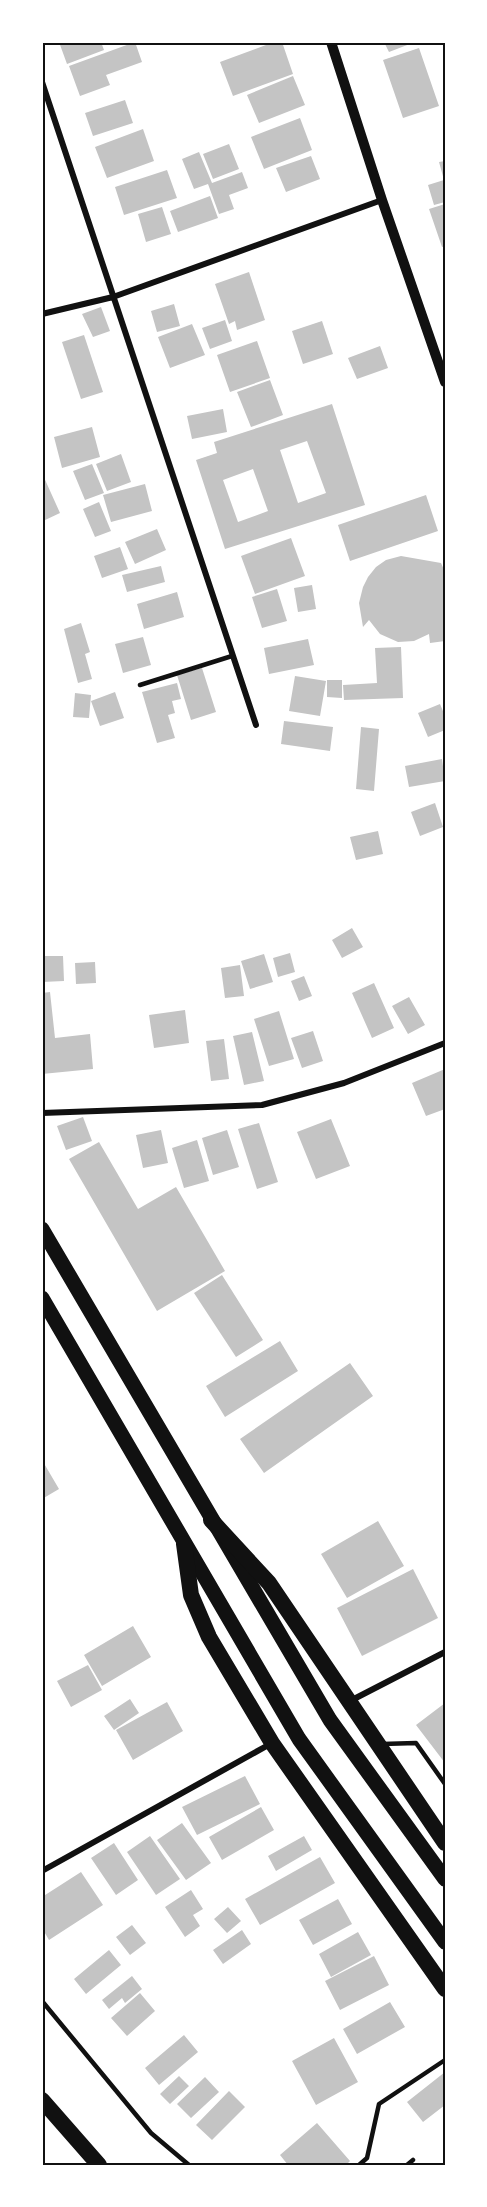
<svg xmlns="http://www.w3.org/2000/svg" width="487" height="2207" font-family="'Alegreya Sans',sans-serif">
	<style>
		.building { fill: #c4c4c4; fill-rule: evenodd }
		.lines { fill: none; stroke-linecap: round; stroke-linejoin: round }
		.service { stroke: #111; stroke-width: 4.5 }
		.minor { stroke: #111; stroke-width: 6 }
		.tertiary { stroke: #111; stroke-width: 10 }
		.primary { stroke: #111; stroke-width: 15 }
		.trunk { stroke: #111; stroke-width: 16 }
		.neatline { fill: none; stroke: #111; stroke-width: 2 }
	</style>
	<rect width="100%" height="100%" fill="#fff"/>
	<path class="building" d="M59,42H101L104,50L67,64Z
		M135,42L142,62L106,75L110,85L80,96L69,66Z
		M274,42H282L293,74L233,96L220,62Z
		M384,42H415L389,52Z
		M419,48L439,106L403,118L383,60Z
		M293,76L305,105L259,123L247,95Z
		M125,100L133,123L93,136L85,113Z
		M300,118L312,150L264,169L251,137Z
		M143,129L154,161L107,178L95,147Z
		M229,144L239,169L213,179L203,154Z
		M199,152L212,183L242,172L248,188L229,195L234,209L219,214L208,184L194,189L182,159Z
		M311,156L320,179L286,192L276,168Z
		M445,161V202L434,205L428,185L444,180L439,162Z
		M167,170L177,198L124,215L115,187Z
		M210,196L218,218L178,232L170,211Z
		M445,204V246L442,247L429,209Z
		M162,207L171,234L146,242L138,214Z
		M249,272L265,320L237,330L235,321L229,324L215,284Z
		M174,304L180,326L157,332L151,311Z
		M101,307L110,331L93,337L82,314Z
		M225,320L232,341L210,349L202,328Z
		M322,321L333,354L303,364L292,331Z
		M192,324L205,355L170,368L158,337Z
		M84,335L103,392L81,399L62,342Z
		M257,341L270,378L230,392L217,355Z
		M380,346L388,368L357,379L348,358Z
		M270,380L283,415L251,427L237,392Z
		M332,404L365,505L225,549L196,460L217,453L214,442ZM307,441L326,493L298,503L280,450ZM253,469L268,511L238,522L223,480Z
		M223,409L227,432L192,439L187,416Z
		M92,427L100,457L62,468L54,437Z
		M121,454L131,482L107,491L96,464Z
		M92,464L104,493L85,500L73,471Z
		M42,473L60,513L43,521L42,519Z
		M145,484L152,511L111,522L103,495Z
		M426,495L438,531L350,561L338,525Z
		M99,502L111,531L95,537L83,509Z
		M157,529L166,550L135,564L125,542Z
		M291,538L305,576L255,594L241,556Z
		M120,547L128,569L102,578L94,556Z
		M401,556L441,563L445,572V641L430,643L429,634L414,641L398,642L380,634L369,620L363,627L359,603L363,587L368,577L376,567L386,560Z
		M161,566L165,582L127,592L122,575Z
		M312,585L316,609L298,612L294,588Z
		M277,589L287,621L262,628L252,597Z
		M177,592L184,617L144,629L137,604Z
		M81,623L90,652L85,654L92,679L78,683L64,629Z
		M143,637L151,665L123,673L115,644Z
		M308,639L314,665L269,674L264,648Z
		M401,647L403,698L344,700L343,685L377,683L375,648Z
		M202,668L216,712L191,720L177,675Z
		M295,676L326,681L320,716L289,711Z
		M327,680H342V698L327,697Z
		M177,683L181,699L172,701L175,713L168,715L175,738L157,743L142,692Z
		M115,692L124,718L100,726L91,701Z
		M75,693L91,695L89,718L73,717Z
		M440,704L445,716V730L428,737L418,713Z
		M284,721L333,727L330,751L281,744Z
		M361,727L379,729L374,791L356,789Z
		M442,759L445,781L409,787L405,766Z
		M435,803L443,827L420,836L411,812Z
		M378,831L383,854L356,860L350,837Z
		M352,928L363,947L342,958L332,940Z
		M290,953L295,972L278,977L273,958Z
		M264,954L273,982L250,989L241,961Z
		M42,956H63L64,981L42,982Z
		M95,962L96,983L76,984L75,963Z
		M240,965L244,996L225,998L221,968Z
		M304,976L312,996L299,1001L291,981Z
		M374,983L394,1028L372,1038L352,993Z
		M50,992L55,1038L90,1034L93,1069L42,1074V993Z
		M409,997L425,1025L408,1034L392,1006Z
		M185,1010L189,1043L154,1048L149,1015Z
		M279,1011L294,1059L269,1066L254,1019Z
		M313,1031L323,1061L302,1068L291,1038Z
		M252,1032L264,1081L244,1085L233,1036Z
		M224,1039L229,1079L211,1081L206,1041Z
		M445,1069V1109L426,1116L412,1083Z
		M83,1117L92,1141L66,1150L57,1126Z
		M331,1119L350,1166L316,1179L297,1132Z
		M259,1123L278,1182L257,1189L238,1129Z
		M161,1130L168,1163L143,1168L136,1135Z
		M227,1130L239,1167L213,1175L202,1138Z
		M197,1140L209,1181L184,1188L172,1148Z
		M99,1142L138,1209L176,1187L225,1271L157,1311L69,1159Z
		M222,1275L263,1340L236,1357L194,1293Z
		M280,1341L298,1371L225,1417L206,1386Z
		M350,1363L373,1396L264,1473L240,1439Z
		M42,1460L59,1489L42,1499Z
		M378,1521L404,1566L347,1598L321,1554Z
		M413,1569L438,1618L362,1656L337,1608Z
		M133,1626L151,1657L102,1686L84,1655Z
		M88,1665L102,1690L71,1707L57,1681Z
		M130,1699L139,1713L114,1730L104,1716Z
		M167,1702L183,1731L133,1760L116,1730Z
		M445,1703V1763L416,1725Z
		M245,1776L260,1804L197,1835L182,1807Z
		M261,1807L274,1830L222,1860L209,1837Z
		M182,1823L211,1863L186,1880L157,1840Z
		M150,1836L180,1879L156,1895L127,1852Z
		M304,1836L312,1850L276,1871L268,1856Z
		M114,1843L138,1880L116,1895L91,1858Z
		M320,1857L335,1883L260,1925L245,1899Z
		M81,1872L103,1905L49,1940L42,1928V1897Z
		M191,1890L203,1909L193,1915L200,1926L185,1937L165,1907Z
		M338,1899L352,1924L313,1945L299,1920Z
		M228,1907L241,1921L227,1933L214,1919Z
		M132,1925L146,1943L130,1955L116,1937Z
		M242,1930L251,1944L223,1964L213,1950Z
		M358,1932L371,1955L331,1977L319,1954Z
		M109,1950L121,1965L86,1994L74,1979Z
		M374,1956L389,1985L340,2010L325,1981Z
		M132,1976L142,1989L125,2003L122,1998L109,2009L102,2000Z
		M140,1993L155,2011L127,2036L111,2018Z
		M390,2002L405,2027L357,2054L343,2029Z
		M184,2035L198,2052L159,2085L145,2068Z
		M334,2038L358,2082L316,2105L292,2061Z
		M445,2072V2105L423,2122L407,2102Z
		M179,2076L189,2086L170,2104L160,2094Z
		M205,2077L219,2092L191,2118L177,2104Z
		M229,2091L245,2107L212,2140L196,2125Z
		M317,2123L350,2161L346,2165H288L280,2155Z"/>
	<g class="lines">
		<path class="service" d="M140,685L232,656
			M382,1744L416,1743L445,1784
			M42,2001L151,2133L189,2165
			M359,2165L367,2158L379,2104L445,2060
			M407,2165L413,2160"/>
		<path class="minor" d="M42,82L256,725
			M42,314L113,297L382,200
			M42,1113L262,1105L344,1083L445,1043
			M350,1701L445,1652
			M42,1871L272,1743"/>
		<path class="tertiary" d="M331,42L382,200L445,382"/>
		<path class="primary" d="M42,1229L330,1720L445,1879
			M42,1298L299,1739L445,1942"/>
		<path class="trunk" d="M211,1520L269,1583L445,1843
			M184,1544L191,1595L209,1637L272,1743L445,1989
			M42,2100L99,2165"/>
	</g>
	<rect width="487" height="2207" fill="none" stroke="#ffffff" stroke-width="87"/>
	<rect x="44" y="44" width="400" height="2120" class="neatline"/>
</svg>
